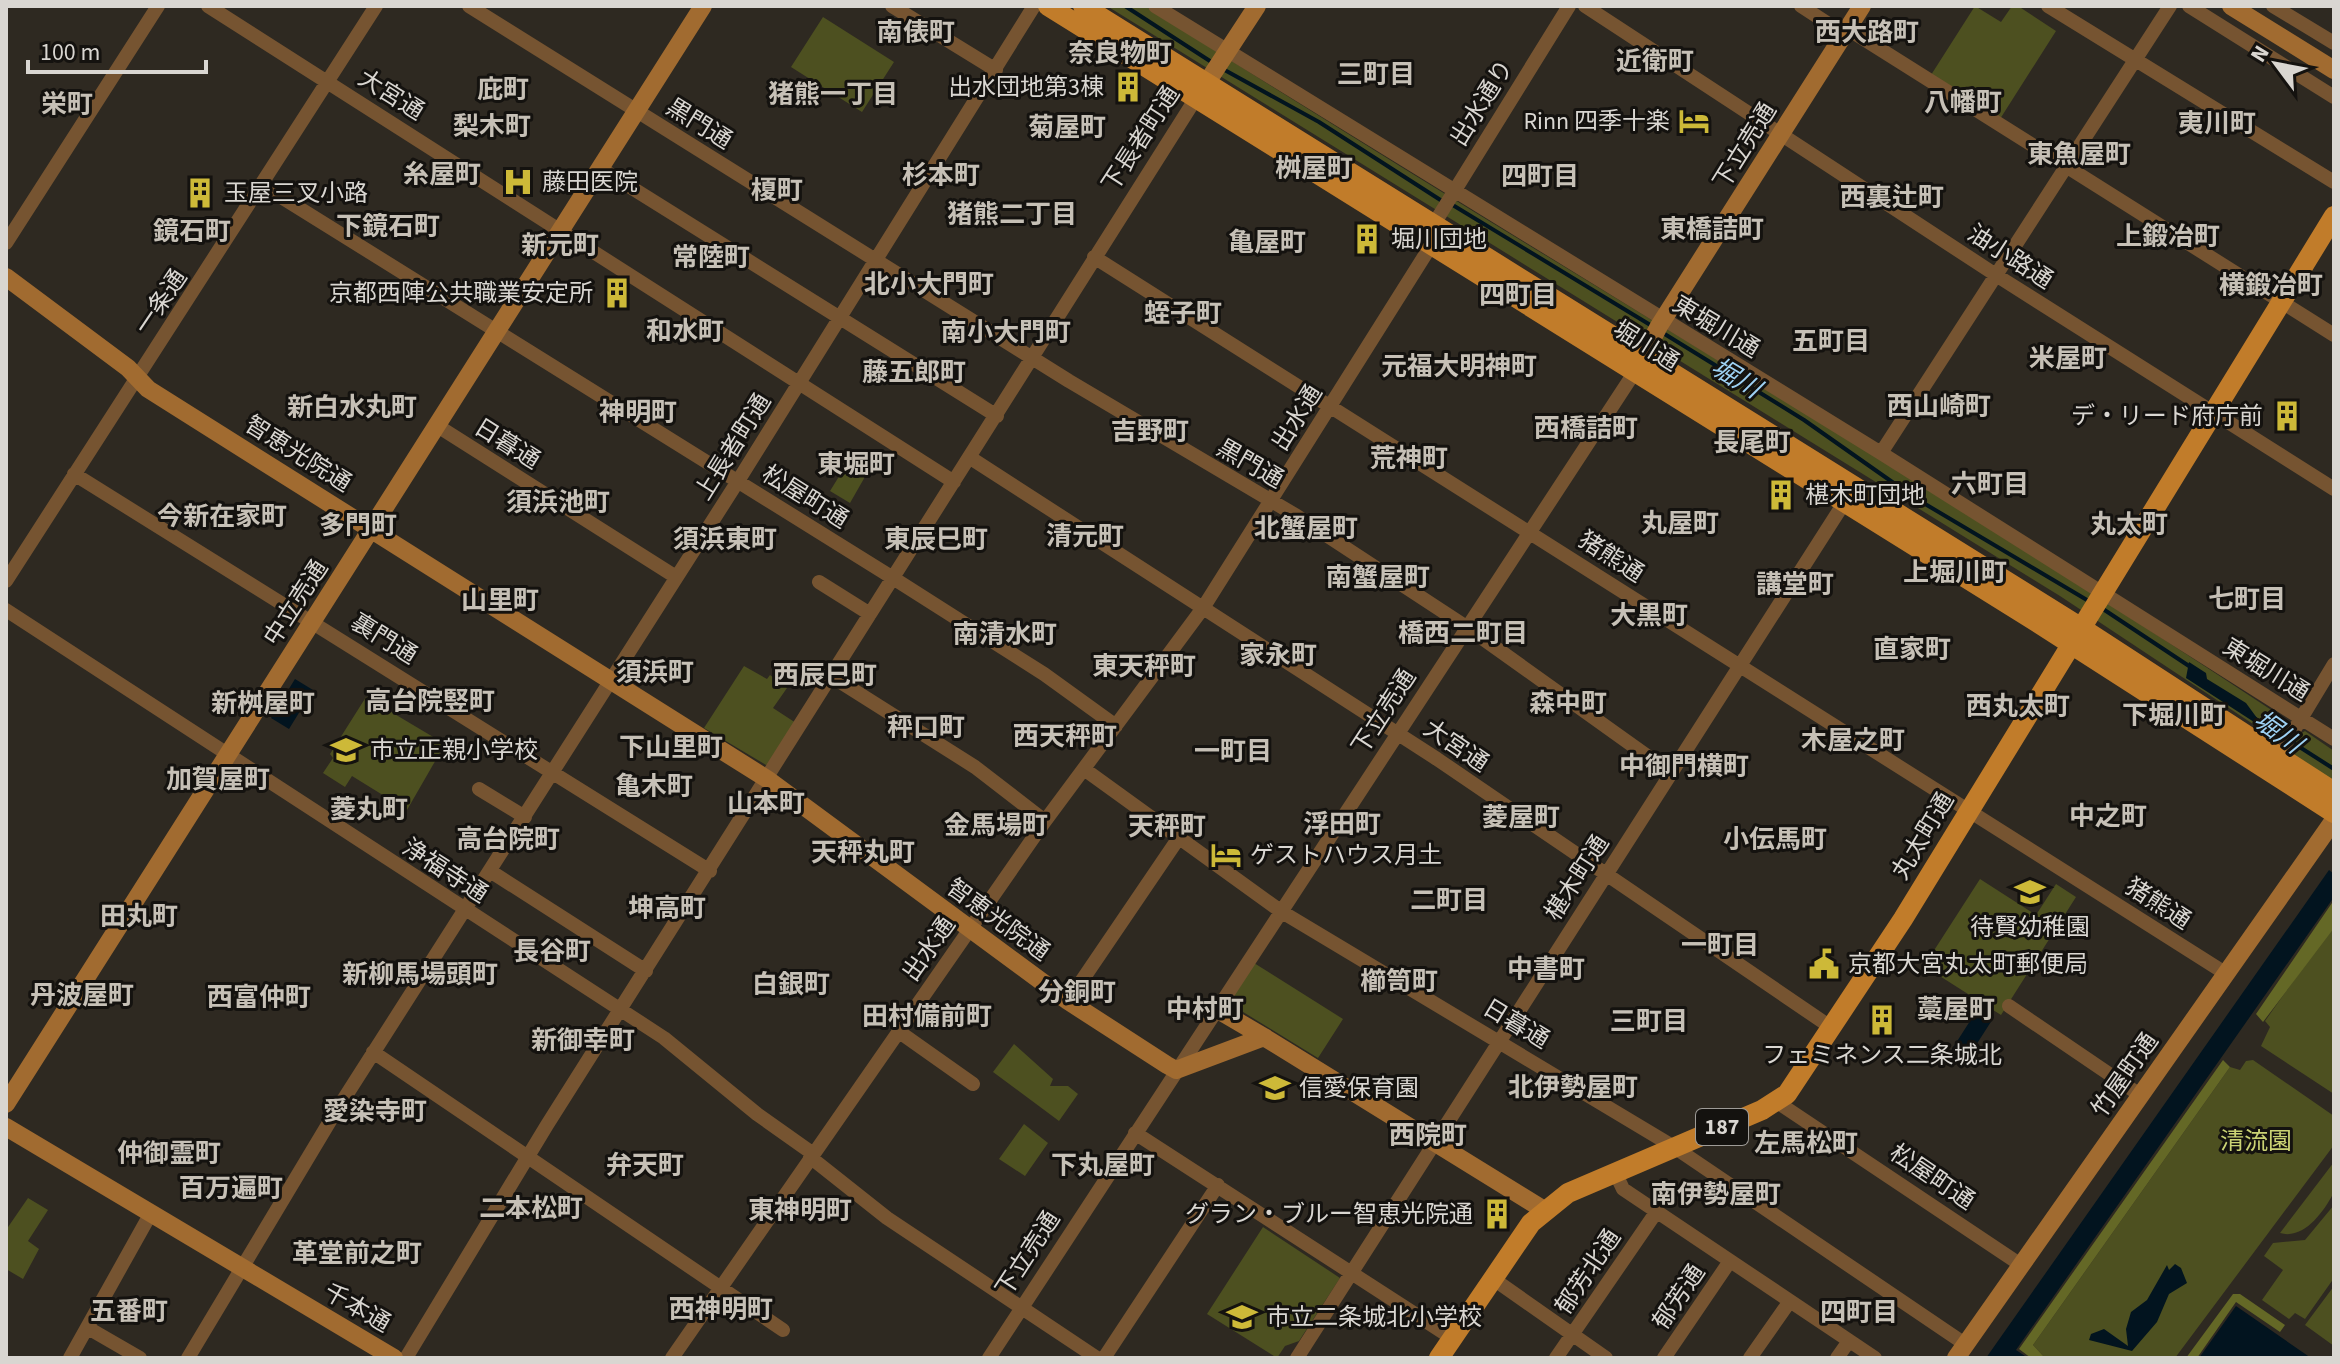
<svg xmlns="http://www.w3.org/2000/svg" width="2340" height="1364" font-family="'Source Sans 3','Noto Sans JP',sans-serif">
	<style>
		.green { fill: #4d5020 }
		.forest { fill: #646826 }
		.water { fill: #02141f }
		.lines { fill: none; stroke-linecap: round; stroke-linejoin: round }
		.stream { stroke: #02141f; stroke-width: 4 }
		.street { stroke: #765431; stroke-width: 14 }
		.secondary { stroke: #a16b30; stroke-width: 18 }
		.primary { stroke: #c17c2a; stroke-width: 20 }
		.labels { text-anchor: middle; dominant-baseline: central; stroke-width: 6; stroke-linejoin: round; paint-order: stroke }
		.shield { fill: #14120f; stroke: #9e9b97; stroke-width: 2 }
		.shield-label { font-size: 22px; font-weight: bold; fill: #d9d6d1 }
		.poi-label { font-size: 24px; fill: #d9d6d1; stroke: #14120f; text-anchor: start }
		.street-label { font-size: 24px; fill: #d9d6d1; stroke: #14120f }
		.park-label { font-size: 24px; fill: #cbd374; stroke: #14120f }
		.neighbourhood-label { font-size: 26px; font-weight: bold; fill: #c6c0b6; stroke: #14120f }
		.water-label { font-size: 26px; font-style: italic; fill: #9ed1f3; stroke: #14120f }
	</style>
	<rect width="100%" height="100%" fill="#2e2921"/>
	<path class="green" d="M1107,6H1145C1384,159 1628,305 1870,453C2010,539 2148,629 2285,719L2300,734L2305,731L2334,751V782L2292,755V750L2060,596Z
		M1975,6L2001,22L2012,6H2018L2056,31L2000,119L1931,75Z
		M823,17L894,62L862,112L791,67Z
		M856,449L874,461L850,503L830,491Z
		M744,666L767,679L770,675L787,688L773,708L796,723L771,763L766,765L704,728Z
		M366,697L445,744L407,810L352,776L345,787L323,773L333,758L330,754Z
		M1980,879L2036,915L2056,884L2076,897L2001,1015L1924,966Z
		M2331,928H2334V1094L2261,1046L2270,1027L2265,1021Z
		M1254,963L1343,1019L1318,1058L1235,1007L1233,996Z
		M1014,1044L1053,1079L1050,1086H1068L1078,1094L1059,1121L993,1072Z
		M2253,1060L2334,1116V1145L2175,1358H2045L2033,1345L2230,1067L2240,1070L2246,1061Z
		M1024,1124L1048,1143L1025,1176L999,1159Z
		M2334,1162C2334,1171 2337,1186 2333,1194C2323,1213 2303,1240 2280,1233Z
		M28,1198L48,1210L28,1241L39,1249L23,1279L6,1269V1230Z
		M2334,1205V1278L2305,1319L2295,1313L2289,1319L2262,1300L2283,1270L2264,1256L2273,1243L2305,1240Z
		M1263,1227L1340,1278L1299,1341L1285,1346L1277,1358L1207,1314Z
		M2334,1286V1346L2305,1325Z"/>
	<path class="forest" d="M2334,900V928L2263,1022L2256,1014Z
		M2223,1060L2230,1067L2033,1345L2045,1358H2031L2019,1349Z
		M2233,1294H2240L2285,1325L2280,1332L2236,1302L2197,1358H2186Z"/>
	<path class="water" d="M2189,662L2206,673L2207,679L2246,703L2257,718L2254,722L2186,678Z
		M295,679L313,690L289,729L271,718Z
		M2329,870L2334,874V897L2016,1350L2028,1358H1986Z
		M1979,1007L1994,1017L1962,1067L1947,1057Z
		M2175,1264L2181,1268L2187,1283L2169,1294L2157,1322L2132,1351L2089,1340L2091,1334L2104,1329L2128,1346L2126,1329L2131,1312L2147,1300L2167,1265L2169,1270Z
		M2236,1306L2311,1358H2199Z"/>
	<g class="lines">
		<path class="stream" d="M1125,6L1213,63
			M1221,68L1319,122L1442,201
			M1451,204L1652,326
			M1663,333L1804,420L1915,498L2092,603
			M2103,609L2189,666
			M2254,718L2334,769"/>
		<path class="street" d="M208,6L954,482
			M469,6L1069,381L1297,516L1468,628L1671,773
			M892,6L996,70
			M1155,6L1881,453L2334,739
			M1585,6L1999,277L2334,489
			M1801,6L1844,34
			M2048,6L2334,182
			M2189,6L2334,97
			M2273,6L2334,43
			M1848,29L2334,335
			M600,168L997,416
			M262,185L893,578L1044,674L1116,726
			M1434,224L1569,6
			M6,243L158,6
			M1094,257L2225,973
			M436,425L676,577
			M1881,453L2170,6
			M969,457L1437,759L1832,1028
			M74,474L710,871
			M6,581L376,6
			M819,582L870,614
			M6,610L664,1038L757,1114L812,1153
			M831,676L975,767L1045,821
			M2279,755L2334,664
			M1084,769L1282,912L1674,1147L1965,1344
			M479,789L525,817
			M490,871L646,971
			M1068,1001L1178,839
			M2009,1006L2140,1095
			M898,1031L973,1084
			M373,1052L783,1330
			M1777,1102L2021,1265
			M1135,1133L1452,1338
			M810,1157L887,1218L1097,1358
			M1615,1172L1623,1189L1875,1358
			M1492,1278L1606,1358
			M88,1328L140,1358
			M70,1358L151,1213
			M188,1358L333,1116L738,481L1034,6
			M406,1358L547,1125L1196,98
			M672,1358L1045,821L1203,608L1432,244
			M989,1358L1636,370
			M1104,1358L1218,1185
			M1297,1358L1844,503
			M1556,1358L1657,1211
			M1664,1358L1730,1261
			M1750,1358L1790,1301
			M1837,1358L1849,1341"/>
		<path class="secondary" d="M2231,6L2334,70
			M1200,93L1257,6
			M6,277L128,368L148,389L767,779L1068,1001L1167,1065L1176,1070L1264,1037L1544,1210
			M1637,368L1659,326L1862,6
			M1218,1010L1264,1037
			M6,1104L703,6
			M6,1127L394,1358
			M1956,1358L2334,820"/>
		<path class="primary" d="M1048,6L2035,621L2334,813
			M1083,6L2080,627L2334,792
			M1439,1358L1531,1223L1568,1193L1762,1110L1787,1094L1903,919L2334,216"/>
	</g>
	<defs>
		<g id="building-bare" transform="scale(2.4)"><path d="M-4-6H4V6H1V3H-1V6H-4ZM-2.5-4.3h1.7v1.8h-1.7ZM.8-4.3h1.7v1.8H.8ZM-2.5-1h1.7V.8h-1.7ZM.8-1h1.7V.8H.8Z" fill="#cdb938" stroke="#14120f" stroke-width="2.5" paint-order="stroke"/></g>
		<g id="hotel-bare" transform="scale(2.4)"><path d="M-6-4.5h1.5V1H6V5H4.5V3h-9V5H-6ZM-4 0a1.8 1.8 0 1 1 3.6 0ZM.5 0V-2.5h3Q6-2.5 6 0Z" fill="#cdb938" stroke="#14120f" stroke-width="2.5" paint-order="stroke"/></g>
		<g id="hospital-bare" transform="scale(2.4)"><path d="M-5-5h3v3.5h4V-5h3V5h-3V1.5h-4V5h-3Z" fill="#cdb938" stroke="#14120f" stroke-width="2.5" paint-order="stroke"/></g>
		<g id="school-bare" transform="scale(2.4)"><path d="M0-5L7-2L0 1L-7-2ZM-4 1L0 2.5L4 1V4Q0 6-4 4Z" fill="#cdb938" stroke="#14120f" stroke-width="2.5" paint-order="stroke"/></g>
		<g id="civic-bare" transform="scale(2.4)"><path d="M-.6-6.5H3V-4.5H.6V-3L4-1V1h2V6H-6V1h2V-1L-.6-3ZM-1.2 2.5V6h2.4V2.5Z" fill="#cdb938" stroke="#14120f" stroke-width="2.5" paint-order="stroke"/></g>
	</defs>
	<g fill-rule="evenodd">
		<use href="#building-bare" x="1128" y="87"/>
		<use href="#hotel-bare" x="1694" y="121"/>
		<use href="#hospital-bare" x="518" y="182"/>
		<use href="#building-bare" x="200" y="193"/>
		<use href="#building-bare" x="1367" y="239"/>
		<use href="#building-bare" x="617" y="293"/>
		<use href="#building-bare" x="2287" y="416"/>
		<use href="#building-bare" x="1781" y="495"/>
		<use href="#school-bare" x="346" y="750"/>
		<use href="#hotel-bare" x="1226" y="855"/>
		<use href="#school-bare" x="2030" y="892"/>
		<use href="#civic-bare" x="1824" y="964"/>
		<use href="#building-bare" x="1882" y="1020"/>
		<use href="#school-bare" x="1275" y="1088"/>
		<use href="#building-bare" x="1497" y="1214"/>
		<use href="#school-bare" x="1242" y="1317"/>
	</g>
	<g class="labels">
		<rect class="shield" x="1696" y="1109" width="52" height="36" rx="6"/>
		<g class="shield-label">
			<text x="1722" y="1127">187</text>
		</g>
		<g class="poi-label">
			<text x="1104" y="87" text-anchor="end">出水団地第3棟</text>
			<text x="1670" y="121" text-anchor="end">Rinn 四季十楽</text>
			<text x="542" y="182">藤田医院</text>
			<text x="224" y="193">玉屋三叉小路</text>
			<text x="1391" y="239">堀川団地</text>
			<text x="593" y="293" text-anchor="end">京都西陣公共職業安定所</text>
			<text x="2263" y="416" text-anchor="end">デ・リード府庁前</text>
			<text x="1805" y="495">椹木町団地</text>
			<text x="370" y="750">市立正親小学校</text>
			<text x="1250" y="855">ゲストハウス月土</text>
			<text x="2030" y="927" text-anchor="middle">待賢幼稚園</text>
			<text x="1848" y="964">京都大宮丸太町郵便局</text>
			<text x="1882" y="1055" text-anchor="middle">フェミネンス二条城北</text>
			<text x="1299" y="1088">信愛保育園</text>
			<text x="1473" y="1214" text-anchor="end">グラン・ブルー智恵光院通</text>
			<text x="1266" y="1317">市立二条城北小学校</text>
		</g>
		<g class="street-label">
			<text transform="translate(391 95) rotate(32)">大宮通</text>
			<text transform="translate(1482 103) rotate(-58)">出水通り</text>
			<text transform="translate(699 124) rotate(32)">黒門通</text>
			<text transform="translate(1141 139) rotate(-57)">下長者町通</text>
			<text transform="translate(1745 146) rotate(-58)">下立売通</text>
			<text transform="translate(2010 257) rotate(33)">油小路通</text>
			<text transform="translate(161 302) rotate(-56)">一条通</text>
			<text transform="translate(1716 327) rotate(31)">東堀川通</text>
			<text transform="translate(1646 346) rotate(32)">堀川通</text>
			<text transform="translate(1297 418) rotate(-58)">出水通</text>
			<text transform="translate(507 444) rotate(32)">日暮通</text>
			<text transform="translate(733 447) rotate(-58)">上長者町通</text>
			<text transform="translate(298 454) rotate(32)">智恵光院通</text>
			<text transform="translate(1250 464) rotate(30)">黒門通</text>
			<text transform="translate(805 497) rotate(32)">松屋町通</text>
			<text transform="translate(1611 557) rotate(33)">猪熊通</text>
			<text transform="translate(296 603) rotate(-57)">中立売通</text>
			<text transform="translate(384 639) rotate(32)">裏門通</text>
			<text transform="translate(2266 670) rotate(32)">東堀川通</text>
			<text transform="translate(1384 712) rotate(-57)">下立売通</text>
			<text transform="translate(1456 746) rotate(34)">大宮通</text>
			<text transform="translate(1923 836) rotate(-59)">丸太町通</text>
			<text transform="translate(445 871) rotate(33)">浄福寺通</text>
			<text transform="translate(1577 878) rotate(-57)">椹木町通</text>
			<text transform="translate(2158 904) rotate(33)">猪熊通</text>
			<text transform="translate(998 920) rotate(36)">智恵光院通</text>
			<text transform="translate(929 949) rotate(-55)">出水通</text>
			<text transform="translate(1516 1024) rotate(31)">日暮通</text>
			<text transform="translate(2125 1075) rotate(-55)">竹屋町通</text>
			<text transform="translate(1932 1177) rotate(34)">松屋町通</text>
			<text transform="translate(1028 1254) rotate(-57)">下立売通</text>
			<text transform="translate(1588 1272) rotate(-56)">郁芳北通</text>
			<text transform="translate(1679 1297) rotate(-56)">郁芳通</text>
			<text transform="translate(357 1308) rotate(30)">千本通</text>
		</g>
		<g class="park-label">
			<text x="2256" y="1141">清流園</text>
		</g>
		<g class="neighbourhood-label">
			<text x="916" y="32">南俵町</text>
			<text x="1867" y="32">西大路町</text>
			<text x="1120" y="53">奈良物町</text>
			<text x="1655" y="61">近衛町</text>
			<text x="1376" y="74">三町目</text>
			<text x="503" y="89">庇町</text>
			<text x="833" y="94">猪熊一丁目</text>
			<text x="1963" y="102">八幡町</text>
			<text x="67" y="104">栄町</text>
			<text x="2217" y="123">夷川町</text>
			<text x="492" y="126">梨木町</text>
			<text x="1067" y="127">菊屋町</text>
			<text x="2079" y="154">東魚屋町</text>
			<text x="1314" y="168">桝屋町</text>
			<text x="442" y="174">糸屋町</text>
			<text x="941" y="175">杉本町</text>
			<text x="1540" y="176">四町目</text>
			<text x="777" y="190">榎町</text>
			<text x="1892" y="197">西裏辻町</text>
			<text x="1012" y="214">猪熊二丁目</text>
			<text x="388" y="226">下鏡石町</text>
			<text x="1712" y="229">東橋詰町</text>
			<text x="192" y="231">鏡石町</text>
			<text x="2168" y="236">上鍛冶町</text>
			<text x="1267" y="242">亀屋町</text>
			<text x="560" y="245">新元町</text>
			<text x="711" y="257">常陸町</text>
			<text x="929" y="284">北小大門町</text>
			<text x="2271" y="285">横鍛冶町</text>
			<text x="1518" y="295">四町目</text>
			<text x="1183" y="313">蛭子町</text>
			<text x="685" y="331">和水町</text>
			<text x="1006" y="332">南小大門町</text>
			<text x="1831" y="341">五町目</text>
			<text x="2068" y="358">米屋町</text>
			<text x="1459" y="366">元福大明神町</text>
			<text x="914" y="372">藤五郎町</text>
			<text x="1939" y="406">西山崎町</text>
			<text x="352" y="407">新白水丸町</text>
			<text x="638" y="412">神明町</text>
			<text x="1586" y="428">西橋詰町</text>
			<text x="1150" y="431">吉野町</text>
			<text x="1752" y="442">長尾町</text>
			<text x="1409" y="458">荒神町</text>
			<text x="856" y="464">東堀町</text>
			<text x="1990" y="484">六町目</text>
			<text x="558" y="502">須浜池町</text>
			<text x="222" y="516">今新在家町</text>
			<text x="1680" y="523">丸屋町</text>
			<text x="2129" y="524">丸太町</text>
			<text x="358" y="525">多門町</text>
			<text x="1306" y="528">北蟹屋町</text>
			<text x="1085" y="536">清元町</text>
			<text x="725" y="539">須浜東町</text>
			<text x="936" y="539">東辰巳町</text>
			<text x="1955" y="572">上堀川町</text>
			<text x="1378" y="577">南蟹屋町</text>
			<text x="1795" y="584">講堂町</text>
			<text x="2247" y="599">七町目</text>
			<text x="500" y="600">山里町</text>
			<text x="1649" y="615">大黒町</text>
			<text x="1463" y="633">橋西二町目</text>
			<text x="1005" y="634">南清水町</text>
			<text x="1912" y="649">直家町</text>
			<text x="1278" y="655">家永町</text>
			<text x="1144" y="666">東天秤町</text>
			<text x="655" y="672">須浜町</text>
			<text x="825" y="675">西辰巳町</text>
			<text x="430" y="701">高台院竪町</text>
			<text x="263" y="703">新桝屋町</text>
			<text x="1568" y="703">森中町</text>
			<text x="2018" y="706">西丸太町</text>
			<text x="2174" y="715">下堀川町</text>
			<text x="926" y="727">秤口町</text>
			<text x="1065" y="736">西天秤町</text>
			<text x="1853" y="740">木屋之町</text>
			<text x="671" y="747">下山里町</text>
			<text x="1233" y="751">一町目</text>
			<text x="1684" y="766">中御門横町</text>
			<text x="218" y="779">加賀屋町</text>
			<text x="654" y="786">亀木町</text>
			<text x="766" y="803">山本町</text>
			<text x="369" y="809">菱丸町</text>
			<text x="2108" y="816">中之町</text>
			<text x="1521" y="817">菱屋町</text>
			<text x="1342" y="824">浮田町</text>
			<text x="996" y="825">金馬場町</text>
			<text x="1167" y="826">天秤町</text>
			<text x="508" y="839">高台院町</text>
			<text x="1775" y="839">小伝馬町</text>
			<text x="863" y="852">天秤丸町</text>
			<text x="1449" y="900">二町目</text>
			<text x="667" y="908">坤高町</text>
			<text x="139" y="916">田丸町</text>
			<text x="1720" y="945">一町目</text>
			<text x="552" y="951">長谷町</text>
			<text x="1546" y="969">中書町</text>
			<text x="420" y="974">新柳馬場頭町</text>
			<text x="1399" y="981">櫛笥町</text>
			<text x="791" y="984">白銀町</text>
			<text x="1077" y="992">分銅町</text>
			<text x="82" y="995">丹波屋町</text>
			<text x="259" y="997">西富仲町</text>
			<text x="1205" y="1009">中村町</text>
			<text x="1956" y="1009">藁屋町</text>
			<text x="927" y="1016">田村備前町</text>
			<text x="1649" y="1021">三町目</text>
			<text x="583" y="1040">新御幸町</text>
			<text x="1573" y="1087">北伊勢屋町</text>
			<text x="375" y="1111">愛染寺町</text>
			<text x="1428" y="1135">西院町</text>
			<text x="1806" y="1143">左馬松町</text>
			<text x="169" y="1153">仲御霊町</text>
			<text x="645" y="1165">弁天町</text>
			<text x="1103" y="1165">下丸屋町</text>
			<text x="231" y="1188">百万遍町</text>
			<text x="1716" y="1194">南伊勢屋町</text>
			<text x="531" y="1208">二本松町</text>
			<text x="800" y="1210">東神明町</text>
			<text x="357" y="1253">革堂前之町</text>
			<text x="721" y="1309">西神明町</text>
			<text x="129" y="1311">五番町</text>
			<text x="1859" y="1312">四町目</text>
		</g>
		<g class="water-label">
			<text transform="translate(1736 378) rotate(31)">堀川</text>
			<text transform="translate(2278 732) rotate(36)">堀川</text>
		</g>
	</g>
	<rect width="2340" height="1364" fill="none" stroke="#d9d6d1" stroke-width="16"/>
	<g transform="translate(2276 64) rotate(302)" stroke="#14120f" stroke-width="6" paint-order="stroke">
	<path d="M0-6L14 30L0 20L-14 30Z" fill="#d9d6d1"/>
	<text y="-12" font-size="22" font-weight="bold" text-anchor="middle" fill="#d9d6d1">N</text>
	</g>
	<path d="M28 60v12h178v-12" fill="none" stroke="#d9d6d1" stroke-width="4"/>
	<text x="40" y="60" font-size="24" fill="#d9d6d1" stroke="#14120f" stroke-width="6" paint-order="stroke">100 m</text>
</svg>
